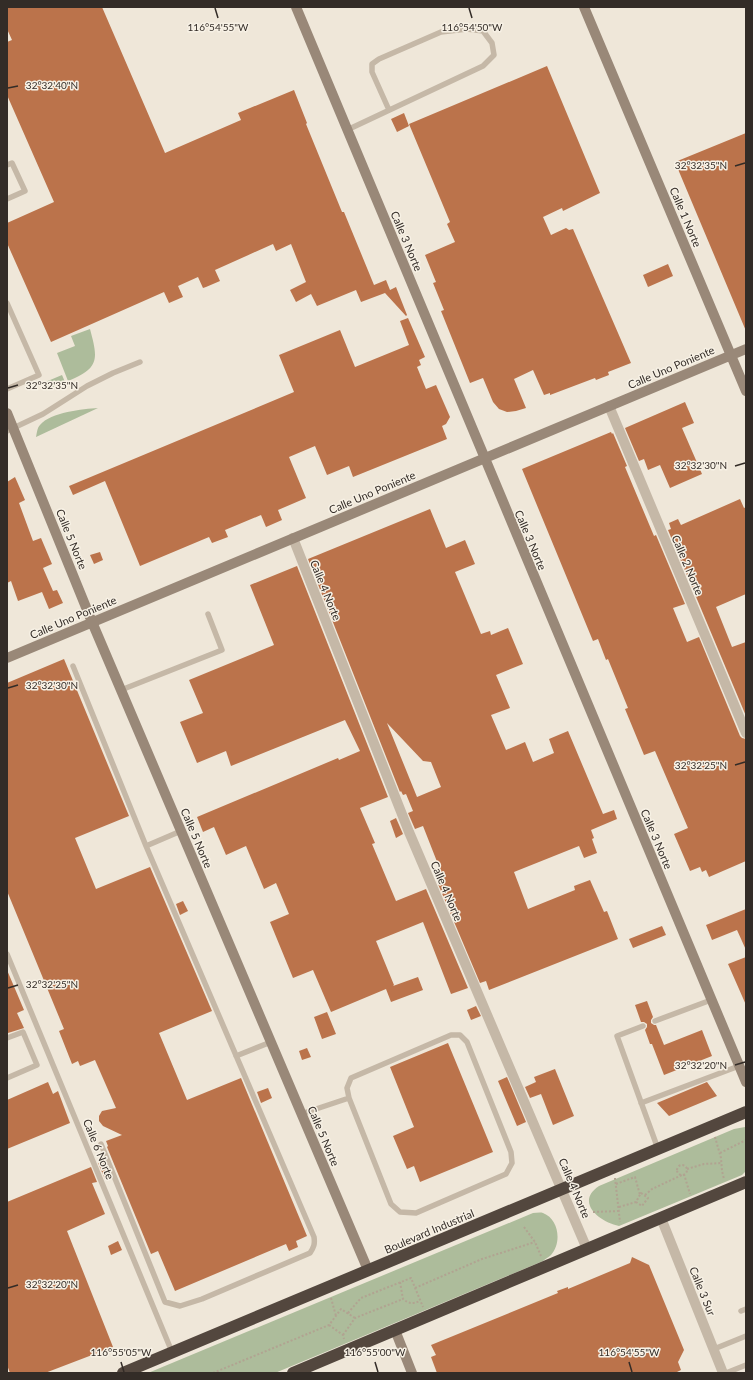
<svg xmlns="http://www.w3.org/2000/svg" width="753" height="1380" font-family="Lato,sans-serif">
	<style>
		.green { fill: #adbc9b }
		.building { fill: #bb734b; fill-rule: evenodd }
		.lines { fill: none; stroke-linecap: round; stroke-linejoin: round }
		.path { stroke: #b1a391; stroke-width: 2; stroke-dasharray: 2 2; stroke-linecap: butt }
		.lane { stroke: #c5b8a7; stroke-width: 5.5 }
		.street { stroke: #c5b8a7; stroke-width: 10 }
		.secondary { stroke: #998878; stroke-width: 10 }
		.highway { stroke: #53473e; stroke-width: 12 }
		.ticks { fill: none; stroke: #332c27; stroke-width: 1.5 }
		.labels { text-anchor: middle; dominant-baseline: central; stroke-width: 3; stroke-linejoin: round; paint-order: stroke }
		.street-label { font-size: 11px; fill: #332c27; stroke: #f7f1e5 }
		.ticks-label { font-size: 10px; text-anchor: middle; fill: #332c27; stroke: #f7f1e5; stroke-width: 3; stroke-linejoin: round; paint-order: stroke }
	</style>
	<rect width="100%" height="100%" fill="#efe7d9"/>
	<path class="green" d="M90,329C98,359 100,368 68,381L57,353L75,346L71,336Z
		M62,375L65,382L45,390L43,383Z
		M98,408L36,437C37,433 37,428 40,425C51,412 83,409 98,408Z
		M745,1127L746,1171L742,1175L619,1226C599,1222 575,1202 599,1186L734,1129Z
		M533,1213C536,1213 540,1212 543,1213C559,1219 562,1243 551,1255C549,1257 545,1259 543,1261L275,1373H148Z"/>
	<path class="building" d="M7,7H102L165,153L241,120L238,113L294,90L307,123L306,124L342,212H344L374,285L386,280L390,290L396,287L407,315L406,316L385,293L361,302L356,290L317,306L311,294L296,302L290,290L306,282L291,244L276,251L273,244L215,270L220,281L206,287L203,288L198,277L178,286L183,297L169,303L164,292L51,342L7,243V223L54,202L7,95V42L12,40L7,29Z
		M547,66L600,193L563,211L562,208L543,217L551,235L566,228L569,230L573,229L631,363L608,372L609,375L596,380L595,378L550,395V393L544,395L533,370L514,379L526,408L516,411L507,412L499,409L493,402L483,378L470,383L441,311L444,310L433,283L436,282L425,255L455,242L447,224L450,222L409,124Z
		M404,113L409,126L397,132L391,119Z
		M746,133V331L675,162Z
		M668,264L673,276L648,287L643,275Z
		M408,318L425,357L419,360L421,365L417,367L426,389L436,385L450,417L446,424L442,426L447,439L353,477L349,466L327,475L315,446L289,457L306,498L278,510L282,520L266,527L261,515L225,530L228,537L212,543L209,537L140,566L105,481L73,495L69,486L294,392L279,355L340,330L355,367L409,345L400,321Z
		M685,402L694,423L682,428L702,474L670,488L660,465L648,470L644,459L639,461L625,428Z
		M611,432L612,434L613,433L627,466L625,467L654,536L656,535L685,604L673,608L687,642L699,637L740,736L742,738L746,739V861L709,877L706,870L702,872L700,867L690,871L674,834L688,828L655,751L644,755L625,709L628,708L608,659L606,660L598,639L593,641L522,469Z
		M15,477L25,500L19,503L33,541L41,538L52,564L43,568L53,591L57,590L63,603L49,609L42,592L18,601L11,581L7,583V482Z
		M740,499L744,508L746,507V594L716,607L732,647L746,642V716L668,530L671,529L669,523L678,519L681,525Z
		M430,509L446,548L465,540L475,564L455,572L481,634L490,631L491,635L508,628L523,664L496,675L510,708L491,715L506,750L525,742L533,762L554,753L549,739L568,731L603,814L614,810L617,819L591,830L594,838L592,839L597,853L584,858L579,846L514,872L528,909L575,890L574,886L590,880L604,912L607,911L618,939L489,990L486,981L480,983L438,884L445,882L423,826L415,829L408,813L413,811L406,794L403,795L401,791L400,792L308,559ZM387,723L423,761L431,762L441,787L417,797Z
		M100,552L103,560L94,564L90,555Z
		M297,566L388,797L360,808L375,843L372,844L396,901L426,889L468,988L451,994L423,922L376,941L394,985L393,986L418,977L423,990L391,1002L386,989L331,1012L313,970L293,978L270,922L289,914L276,883L264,889L246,846L226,855L214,827L203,832L197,817L338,758L339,760L360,751L345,720L231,766L226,751L197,763L180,722L203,713L189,680L274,645L250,585Z
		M64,659L129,816L75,838L96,889L150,867L212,1011L159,1033L187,1100L241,1078L307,1236L296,1241L298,1247L289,1251L286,1244L175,1291L158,1251L151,1254L107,1147L108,1146L106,1141L122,1135L103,1126L99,1121V1116L102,1111L116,1108L95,1060L80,1066L78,1061L72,1064L59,1031L64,1029L7,891V683Z
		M396,818L403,834L396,838L390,821Z
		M183,901L188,911L180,915L176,904Z
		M746,909V950L737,930L712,940L706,925Z
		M662,926L666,935L633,948L629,939Z
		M746,957V1005L728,964Z
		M7,970L24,1010L17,1013L24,1028L8,1033L7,1030Z
		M647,1001L653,1017L651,1020V1023L654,1025H656L664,1045L702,1030L712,1056L664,1075L652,1044H650L645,1030L647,1027V1024L644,1022H641L635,1005Z
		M476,1006L481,1016L471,1020L467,1010Z
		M327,1012L336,1034L322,1039L314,1017Z
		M448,1043L493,1152L420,1182L414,1166L407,1169L393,1136L414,1127L390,1067Z
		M307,1048L311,1057L302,1060L299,1051Z
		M555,1069L574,1116L553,1125L541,1094L530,1098L525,1087L536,1082L534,1077Z
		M507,1077L526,1122L517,1126L498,1081Z
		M48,1082L53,1094L58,1091L70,1123L7,1149V1100Z
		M707,1082L717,1096L669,1116L657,1103Z
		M268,1088L272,1098L261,1103L257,1092Z
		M101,1156L110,1177L105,1179L98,1163L102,1162L100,1157Z
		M91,1167L97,1182L92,1183L105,1214L67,1231L113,1347L45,1373H10L7,1365V1202Z
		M118,1241L122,1250L111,1255L108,1246Z
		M632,1257L649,1265L684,1350L678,1362L681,1370L675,1373H437L431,1357L436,1355L431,1345L558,1293L557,1291L568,1287V1289L630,1263Z"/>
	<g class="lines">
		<path class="path" d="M715,1137L721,1158L722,1171L724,1179
			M720,1153L746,1140
			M677 1170a5 5 0 1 1 10 0a5 5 0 1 1-10 0Z
			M687,1169L704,1164L721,1163
			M684,1174L690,1194
			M615,1178L620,1222
			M616,1184L635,1177L640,1195
			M641,1193L648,1198L642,1206L636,1202Z
			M645,1195L652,1189L682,1175
			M619,1207L636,1202
			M593,1212L619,1211
			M524,1227L535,1242L541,1256
			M400,1282L403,1299C409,1304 413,1304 420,1301
			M415,1288L482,1259L535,1242
			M331,1298L336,1316
			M348,1313L361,1298L411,1278L423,1307
			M329,1325L343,1335L344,1339
			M343,1335L355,1318L403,1299
			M213,1373L329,1325L341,1309L355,1318"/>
		<path class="lane" d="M347,130L483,66L494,55L492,43L483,31L467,29L441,32L379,59L372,64V72L389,110
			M7,165L12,163L25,191L7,199
			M7,303L39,375L7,389
			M7,431L43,414L87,386L113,373L140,362
			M73,666L146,846L181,831
			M121,690L222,650L208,614
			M7,954L172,1352
			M655,1021L711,1000
			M643,1026L617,1036L658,1149
			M7,1038L23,1032L37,1065L7,1078
			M236,1056L271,1042
			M641,1103L739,1066
			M301,1114L349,1098L391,1204L400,1212L416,1213L506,1174L512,1163L511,1152L467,1042L460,1035H451L351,1078L347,1088L349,1098
			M101,1144L165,1302L180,1306L202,1299L310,1253C314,1247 315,1244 314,1237L146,846
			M741,1311L746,1309
			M714,1349L746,1336
			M726,1373L746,1365"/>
		<path class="street" d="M609,406L746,733
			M293,538L409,832L587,1249
			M661,1218L723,1373"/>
		<path class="secondary" d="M296,7L746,1082
			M584,7L746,391
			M7,413L92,622L368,1270
			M7,658L746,349
			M395,1330L412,1373"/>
		<path class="highway" d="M123,1373L746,1112
			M293,1373L746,1182"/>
	</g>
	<path class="ticks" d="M215,8L218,18M469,8L472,18M8,88L18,86M735,166L745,163M8,388L18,385M735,466L745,463M8,688L18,685M735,765L745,762M8,988L18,985M735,1065L745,1062M8,1288L18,1285M121,1362L124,1372M375,1362L378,1372M629,1362L632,1372"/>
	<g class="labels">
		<g class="street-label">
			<text transform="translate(686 217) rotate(67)">Calle 1 Norte</text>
			<text transform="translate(407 241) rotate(67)">Calle 3 Norte</text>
			<text transform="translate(671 367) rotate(-23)">Calle Uno Poniente</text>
			<text transform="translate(372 492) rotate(-23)">Calle Uno Poniente</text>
			<text transform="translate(72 539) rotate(68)">Calle 5 Norte</text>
			<text transform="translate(531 540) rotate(67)">Calle 3 Norte</text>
			<text transform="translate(688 565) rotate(67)">Calle 2 Norte</text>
			<text transform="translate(326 590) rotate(68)">Calle 4 Norte</text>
			<text transform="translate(73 617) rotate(-23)">Calle Uno Poniente</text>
			<text transform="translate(197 838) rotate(67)">Calle 5 Norte</text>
			<text transform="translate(657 839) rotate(67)">Calle 3 Norte</text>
			<text transform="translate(447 891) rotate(67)">Calle 4 Norte</text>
			<text transform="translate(324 1136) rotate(67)">Calle 5 Norte</text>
			<text transform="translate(99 1149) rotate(68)">Calle 6 Norte</text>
			<text transform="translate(575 1188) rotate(67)">Calle 4 Norte</text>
			<text transform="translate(429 1231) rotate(-23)">Boulevard Industrial</text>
			<text transform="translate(703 1291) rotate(68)">Calle 3 Sur</text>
		</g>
	</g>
	<g class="ticks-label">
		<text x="218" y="31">116°54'55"W</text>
		<text x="472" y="31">116°54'50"W</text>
		<text x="52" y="89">32°32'40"N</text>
		<text x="701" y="169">32°32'35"N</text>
		<text x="52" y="389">32°32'35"N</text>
		<text x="701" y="469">32°32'30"N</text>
		<text x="52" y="689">32°32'30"N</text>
		<text x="701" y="769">32°32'25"N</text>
		<text x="52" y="988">32°32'25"N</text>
		<text x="701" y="1069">32°32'20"N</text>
		<text x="52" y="1288">32°32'20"N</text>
		<text x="121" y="1356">116°55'05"W</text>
		<text x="375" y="1356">116°55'00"W</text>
		<text x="629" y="1356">116°54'55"W</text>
	</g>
	<rect width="753" height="1380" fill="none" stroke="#332c27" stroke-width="16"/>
</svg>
